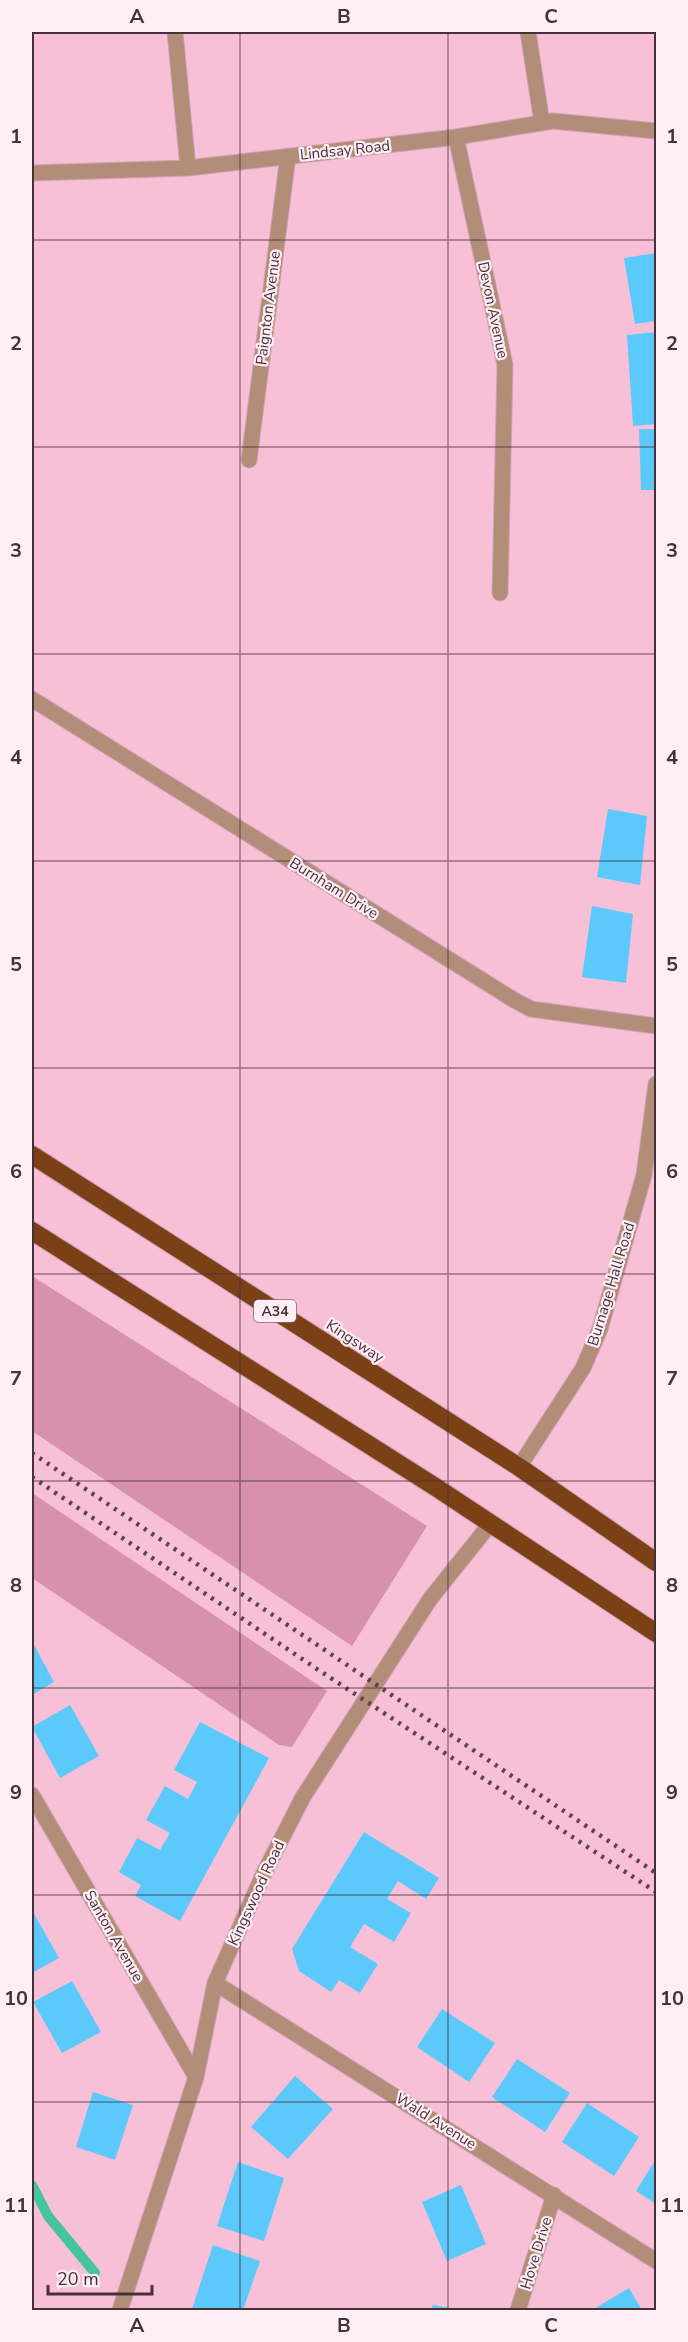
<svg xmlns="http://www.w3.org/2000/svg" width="688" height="2342" font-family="'Nunito Sans',sans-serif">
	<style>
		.green { fill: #d890b0 }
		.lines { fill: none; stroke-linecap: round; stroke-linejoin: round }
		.stream { stroke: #44c4a1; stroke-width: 10 }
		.building { fill: #5cc9fc }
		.street-casing { stroke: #d0a1b4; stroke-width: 17 }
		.highway-casing { stroke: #d0a1b4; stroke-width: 20 }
		.street { stroke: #b28d77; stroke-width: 15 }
		.highway { stroke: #7c4017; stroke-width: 18 }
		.rail { stroke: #5b424c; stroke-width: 4.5; stroke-dasharray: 3 6; stroke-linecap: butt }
		.grid { fill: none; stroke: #46313a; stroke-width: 1.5; stroke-opacity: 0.55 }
		.labels { text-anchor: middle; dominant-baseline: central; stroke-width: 4.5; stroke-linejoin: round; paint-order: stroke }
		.shield { fill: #ffeef4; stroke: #7e6a72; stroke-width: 1.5 }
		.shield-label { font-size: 14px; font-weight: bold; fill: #46313a }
		.street-label { font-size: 15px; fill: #46313a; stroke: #ffeef4 }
		.neatline { fill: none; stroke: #46313a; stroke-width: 2 }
		.grid-label { font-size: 20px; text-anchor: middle; font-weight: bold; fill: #46313a }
	</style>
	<rect width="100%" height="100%" fill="#f7c0d7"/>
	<path class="green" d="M32,1276L427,1526L352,1646L32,1431Z
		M32,1493L327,1691L292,1747L279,1745L32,1578Z"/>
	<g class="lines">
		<path class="stream" d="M32,2185L48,2216L95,2273"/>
	</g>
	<path class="building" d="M656,253V321L635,324L624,258Z
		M656,332V424L633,426L627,335Z
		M639,429H656V490H641Z
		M608,809L647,816L640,885L597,877Z
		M592,906L633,914L626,983L582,977Z
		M32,1641L54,1682L32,1695Z
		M70,1705L99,1756L60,1778L32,1727Z
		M200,1722L269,1758L180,1921L135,1896L141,1885L119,1872L137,1838L160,1850L170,1833L146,1820L165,1786L188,1799L197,1782L174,1770Z
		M364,1832L439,1878L426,1899L398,1881L387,1899L411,1913L394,1942L364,1924L350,1947L378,1964L360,1993L339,1980L331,1992L299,1971L292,1949Z
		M32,1910L59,1958L32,1973Z
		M72,1981L101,2032L62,2053L33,2002Z
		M442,2009L495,2043L469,2082L417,2047Z
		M517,2059L570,2093L545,2132L492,2097Z
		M295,2076L333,2109L288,2159L251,2127Z
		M93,2092L133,2105L115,2160L76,2147Z
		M587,2103L639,2137L614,2176L562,2142Z
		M656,2159V2204L636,2191Z
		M238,2162L284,2178L264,2241L217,2226Z
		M461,2185L486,2244L447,2261L422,2202Z
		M213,2245L260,2261L243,2310L192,2309Z
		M629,2288L642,2310H592Z
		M433,2305L457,2309V2310H431Z"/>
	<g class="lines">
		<g class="street-casing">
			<path id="street" d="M175,32L188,168
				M528,32L542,123
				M456,137L505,365L500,593
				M32,173L188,168L456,137L553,121L656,131
				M249,460L288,156
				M32,699L514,1000L531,1009L656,1026
				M519,1467L583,1368L600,1329L644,1175L656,1084
				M32,1795L196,2077
				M215,1983L656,2261
				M120,2310L196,2077L215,1983L264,1873L303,1797L430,1599L491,1523
				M518,2310L554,2195"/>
		</g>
		<g class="highway-casing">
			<path id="highway" d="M32,1155L519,1467L656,1562
				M32,1231L437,1488L656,1633"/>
		</g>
		<use href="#street" class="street"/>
		<use href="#highway" class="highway"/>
		<path class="rail" d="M32,1453L656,1873
			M32,1477L317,1669L656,1892"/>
	</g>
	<path class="grid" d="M240,32V2310M448,32V2310M32,240H656M32,447H656M32,654H656M32,861H656M32,1068H656M32,1274H656M32,1481H656M32,1688H656M32,1895H656M32,2102H656"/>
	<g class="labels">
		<rect class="shield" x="254" y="1300" width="42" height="22" rx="4.5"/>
		<g class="shield-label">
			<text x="275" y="1311">A34</text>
		</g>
		<g class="street-label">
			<text transform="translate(345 150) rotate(-6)">Lindsay Road</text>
			<text transform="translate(268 308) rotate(-83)">Paignton Avenue</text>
			<text transform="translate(493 310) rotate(78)">Devon Avenue</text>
			<text transform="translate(334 888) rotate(32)">Burnham Drive</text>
			<text transform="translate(611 1284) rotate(-73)">Burnage Hall Road</text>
			<text transform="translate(355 1341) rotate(33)">Kingsway</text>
			<text transform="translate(256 1893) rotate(-65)">Kingswood Road</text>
			<text transform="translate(114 1936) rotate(60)">Santon Avenue</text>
			<text transform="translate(436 2121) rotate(32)">Wald Avenue</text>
			<text transform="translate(536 2253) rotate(-73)">Hove Drive</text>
		</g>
	</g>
	<rect width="688" height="2342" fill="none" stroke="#ffeef4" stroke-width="66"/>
	<path d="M48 2285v9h104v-9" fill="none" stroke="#46313a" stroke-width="3"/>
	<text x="57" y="2285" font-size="18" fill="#46313a" stroke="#ffeef4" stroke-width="4.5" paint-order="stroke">20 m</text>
	<rect x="33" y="33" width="622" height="2276" class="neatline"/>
	<g class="grid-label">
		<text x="137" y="23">A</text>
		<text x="344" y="23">B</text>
		<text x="551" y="23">C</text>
		<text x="16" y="143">1</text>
		<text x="672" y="143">1</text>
		<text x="16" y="350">2</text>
		<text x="672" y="350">2</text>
		<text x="16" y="557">3</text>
		<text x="672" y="557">3</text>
		<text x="16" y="764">4</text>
		<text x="672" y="764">4</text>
		<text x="16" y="971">5</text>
		<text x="672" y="971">5</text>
		<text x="16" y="1178">6</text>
		<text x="672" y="1178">6</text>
		<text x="16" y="1385">7</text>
		<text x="672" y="1385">7</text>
		<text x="16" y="1592">8</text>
		<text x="672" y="1592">8</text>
		<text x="16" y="1799">9</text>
		<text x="672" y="1799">9</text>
		<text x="16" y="2005">10</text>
		<text x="672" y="2005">10</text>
		<text x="16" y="2212">11</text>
		<text x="672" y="2212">11</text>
		<text x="137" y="2332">A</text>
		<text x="344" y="2332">B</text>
		<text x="551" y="2332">C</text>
	</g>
</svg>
